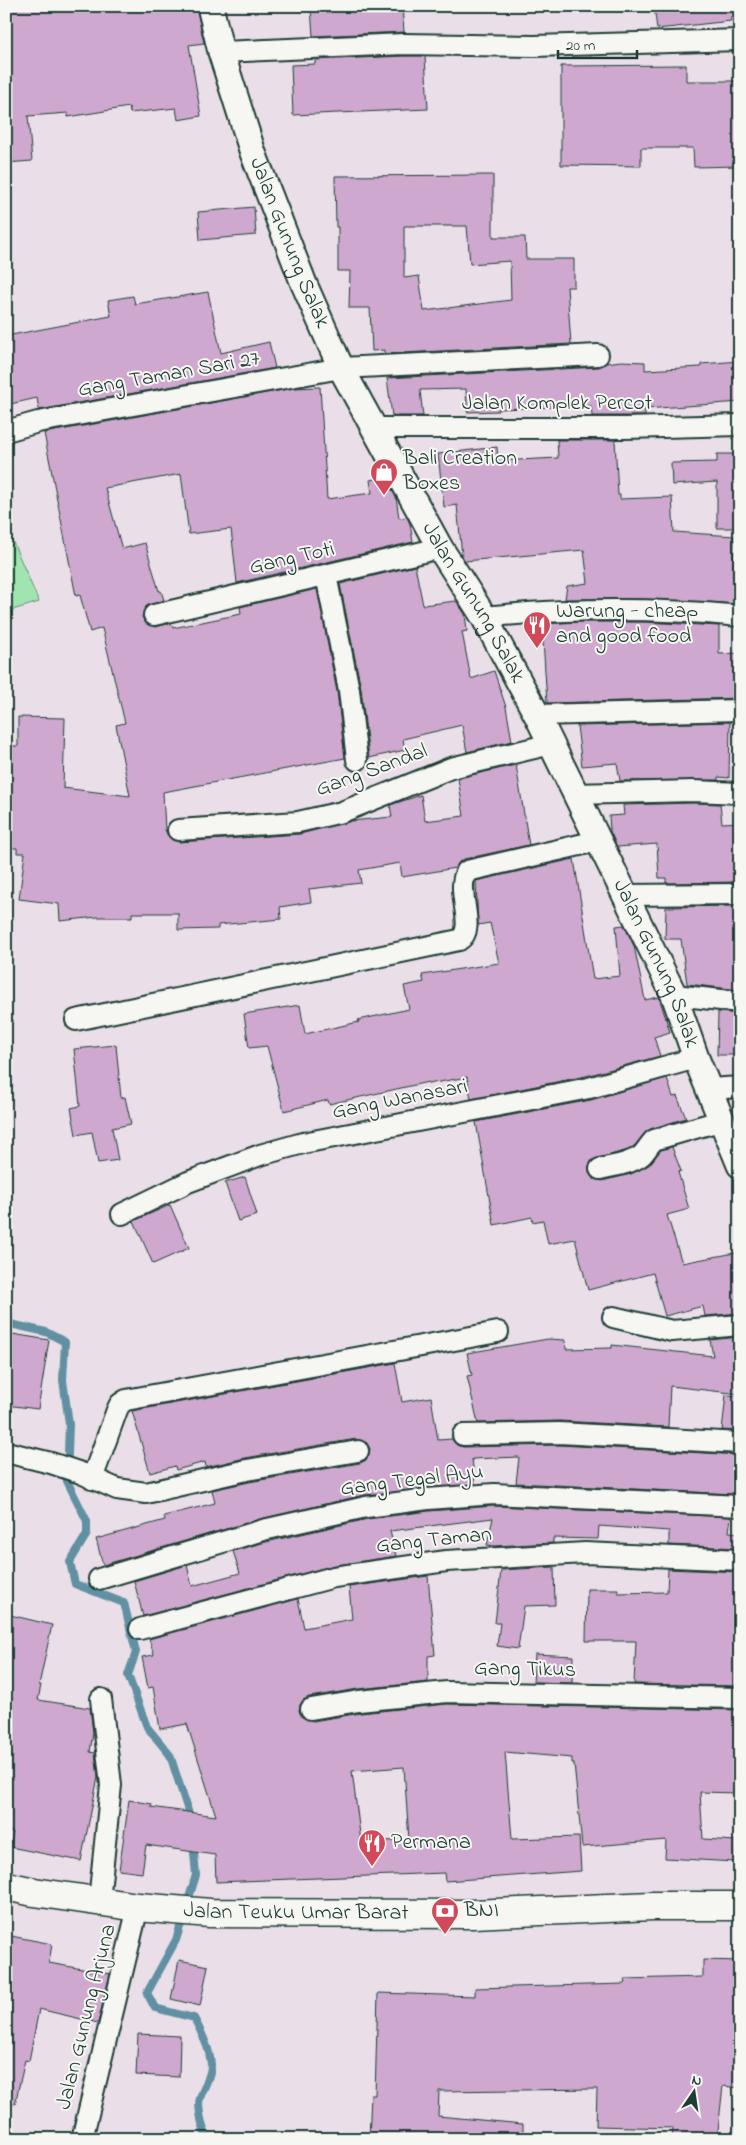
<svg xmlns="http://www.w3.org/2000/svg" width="746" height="2145" font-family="'Indie Flower',sans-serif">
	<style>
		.green { fill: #a0e4af; stroke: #609072 }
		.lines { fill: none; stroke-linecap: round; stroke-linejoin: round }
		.stream { stroke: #6090a2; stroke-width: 8 }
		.building { fill: #cfa8cf; stroke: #1f3d34; fill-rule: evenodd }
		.minor-casing { stroke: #1f3d34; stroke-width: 24 }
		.tertiary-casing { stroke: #1f3d34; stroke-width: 29 }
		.secondary-casing { stroke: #1f3d34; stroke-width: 31 }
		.minor { stroke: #f6f6f2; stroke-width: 20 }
		.tertiary { stroke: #f6f6f2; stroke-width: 25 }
		.secondary { stroke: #f6f6f2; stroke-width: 28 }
		.labels { text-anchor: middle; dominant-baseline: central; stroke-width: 4; stroke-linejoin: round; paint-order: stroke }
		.street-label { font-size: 22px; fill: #1f3d34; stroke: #f6f6f2 }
		.poi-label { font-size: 22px; fill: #1f3d34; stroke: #f6f6f2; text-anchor: start }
	</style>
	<rect width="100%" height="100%" fill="#eadfe8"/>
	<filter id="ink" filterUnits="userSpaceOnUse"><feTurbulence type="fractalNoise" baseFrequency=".02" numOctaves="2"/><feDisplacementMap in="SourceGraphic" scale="10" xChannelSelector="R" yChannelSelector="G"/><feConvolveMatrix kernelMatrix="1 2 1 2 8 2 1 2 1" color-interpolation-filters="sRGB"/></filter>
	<g filter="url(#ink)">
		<path class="green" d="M6,526L39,602L6,612Z"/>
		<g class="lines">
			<path class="stream" d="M6,1323L46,1332L65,1342L63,1380L69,1424L67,1481L87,1521V1534L70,1562L75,1584L124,1603L136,1652L128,1675L147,1727L170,1755L191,1820
				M193,1842L196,1875L176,1940L147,1993L155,2008L194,2018C201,2032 210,2048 211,2065C211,2077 204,2086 200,2098C197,2107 203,2131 208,2139"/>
		</g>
		<path class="building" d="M27,6H196L204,43L189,45L201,116L178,120L176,108L130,113L129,107L68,117V113L28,116L32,161L6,163V86H11L8,52H12L6,24V11Z
			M345,6H402L404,32L313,36L311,8Z
			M654,6H730L731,21L657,29Z
			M404,56H425L428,109L293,115L291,65L315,64V60Z
			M686,65V81H740V166L694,167L693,148H641V166L561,165V66Z
			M493,175V237H525L526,259H574V287H567L571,344L384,354V350L372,351L370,308H349L350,271H338V227H336L335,176ZM404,226H467L470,264L510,261L511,300L424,311L419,276L404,278Z
			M254,207L256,235L200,240L198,212Z
			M208,292L221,353L269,342L275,368L39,410L37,398L6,405V336L111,316L108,300L133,296L135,304Z
			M621,361L645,362V370L701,367V364L740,361V402L645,409V416H592L591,406L498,409L499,411L467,412L466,389L420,390L423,416H392L387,378L599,367L606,363Z
			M320,387L327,499L372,493L370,480L385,477L396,497L399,518L407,517L410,524L413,542L237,583L231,529L189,534L181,474L105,488L122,549L145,543L159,591H161L164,600L146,607L142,617L146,623L156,627L171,623L173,628L241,614L240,607L317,589L337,692L345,758L163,792L165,830L168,836L172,840L179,842L300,834L351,821L392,817L390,805L421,795L425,821L464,816L458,778L516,765L529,845L464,859L459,862L455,868L402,877L400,863L359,870L361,883L309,889L311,902L280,907L281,919L218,925V929L178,930V913H132V917H97L60,921L59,904L19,899L25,853H17V848H6V746H18V717L65,718L63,788L130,796L116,725L125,723L102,628L90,632L80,595L76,596L44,433L294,388Z
			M557,440H615L618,495H620V499L672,497L674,532L734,536L733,578L740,579V604L644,599H565L567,586L588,583L584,550L465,561L462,556L457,505L444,507L438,454L497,447L498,461L558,458Z
			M717,454H740V528H717V482L672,485L671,463L717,462Z
			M415,566L423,605L456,601L465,614L467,631L462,632L471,679L494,671L506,707L512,741L467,752L462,725L403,739L405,750L369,758L361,688L340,584Z
			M580,622H644L719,626V654L740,653V698L547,703L542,624Z
			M730,722L729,778L718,777V780L620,781L617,763L582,766L577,726Z
			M693,803L720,804L722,823L740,822V882L666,883V878H659L657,844L617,847L610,831L609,816L624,815L623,805Z
			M574,859L593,979L620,976L616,926L624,925L634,946L645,1000L659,997L670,1032L654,1037L660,1056L586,1076L471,1099L467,1077L428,1084V1082L329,1104L328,1100L284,1111L267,1046L249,1048L244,1014L300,1005L305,1034L359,1022L358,1020L409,1009L404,986L424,982L422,975L499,963L490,923L478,925L476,881Z
			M738,906L740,990L687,984L681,939H665L666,907Z
			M718,1012L740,1014V1055H717Z
			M116,1045L121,1098L125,1097L131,1124L112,1128L118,1160L98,1163L92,1132L76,1135L71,1108L80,1106L74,1049Z
			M667,1078L673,1097L677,1096L686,1118L650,1129L634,1146L628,1150L592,1160L589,1166V1172L592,1177L602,1181L631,1174L649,1165L661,1150L672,1147L681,1171L678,1172L689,1209L667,1215L682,1263L740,1252V1313L705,1316L703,1306L665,1316L653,1273L588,1290L575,1239L548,1244L543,1220L533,1222L532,1217L494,1225L476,1122L591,1100Z
			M245,1177L257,1215L238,1221L225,1183Z
			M170,1205L189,1248L153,1264L134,1221Z
			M6,1333L49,1340L38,1409L6,1405Z
			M740,1337V1394L670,1386L668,1427L560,1421L478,1423L467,1376L472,1375L467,1353L548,1339L565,1340L566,1349L612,1348V1345L713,1356L710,1340Z
			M395,1363L402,1402L431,1397L438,1440L452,1439L457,1445L463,1447L559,1445L740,1455V1492L733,1491V1494L516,1483L519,1457L472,1459L475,1484L364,1495L260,1519L103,1565L96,1539L165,1520L164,1516L215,1503L212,1490L249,1482L360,1463L366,1460L369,1455L370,1449L367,1443L356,1439L245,1458L206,1467L205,1462L176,1470L175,1466L150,1473L132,1411Z
			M726,1395L740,1396V1431L722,1430Z
			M494,1506L731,1517L729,1532L740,1533V1548L669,1545V1531L599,1526L598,1539L553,1538V1543L494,1546L487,1545L493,1518L390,1531L396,1556L331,1566L143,1616L134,1581L187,1565L192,1586L240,1573L233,1551L266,1542L368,1519L429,1511Z
			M554,1567L555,1605L524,1606L518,1649L497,1646L500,1623H495L501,1570Z
			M668,1569L740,1572V1686L634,1684L636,1641H586L587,1589H618V1593L667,1592Z
			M428,1576L435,1655L428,1656V1682L358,1689L309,1697L303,1700L300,1705L299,1711L302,1717L313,1721L361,1713L447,1704L740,1710L738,1793L700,1792L703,1839L736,1841L735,1862L665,1858L666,1840L582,1847L574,1763H572V1758L505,1752L512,1839L579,1837L581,1871L445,1881L444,1873L216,1882L215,1855L146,1845L142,1873L119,1870L129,1800L152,1804L151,1807L216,1816L187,1724L160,1729L153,1687L148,1688L142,1657L154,1655L149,1639L298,1599L304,1628L352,1619L349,1587ZM404,1767L409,1840L361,1842L352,1771Z
			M6,1614L52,1625L39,1685H41L38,1700L90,1708L93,1733L90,1752L95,1753L98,1777L81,1861L10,1847L13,1832L6,1831Z
			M535,1654L573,1656L572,1683L533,1682Z
			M6,1935L52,1944L49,1963L110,1974L98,2023L39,2009L29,2061L25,2060L15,2104L6,2103Z
			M179,1960L208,1966L200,2006L171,1999Z
			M703,1960L740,1961V2088L723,2086L717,2139H672L673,2128L596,2126L597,2089L439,2091L438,2116L523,2124V2139H369L371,2095H375L378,1993L475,1996V1988L625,1984L624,1979L703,1977Z
			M138,2034L180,2036L179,2077L136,2075Z"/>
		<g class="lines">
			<g class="minor-casing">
				<path id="minor" d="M221,52L404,44L534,46L740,40
					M375,428H625L740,425
					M6,431L38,422L341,368L598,355
					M326,575L349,690L357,760
					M154,615L440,548
					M484,617C569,608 655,608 740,616
					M537,715L740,710
					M574,794L693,791L740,793
					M178,830L298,822L342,812L451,768L551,744
					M624,895L740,894
					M674,995L740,1002
					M76,1020L459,940C478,929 454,890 467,871L597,841
					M710,1089L740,1087
					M600,1169C613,1166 631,1164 642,1155C646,1151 649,1145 654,1140L723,1120
					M122,1214L188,1182L260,1155L303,1143L589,1088L696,1058
					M613,1317L672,1331L740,1325
					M463,1435L559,1433L740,1443
					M6,1452L51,1463L81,1473L117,1489L146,1493L247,1470L358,1451
					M92,1479L117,1410L120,1404L126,1400L498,1332
					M99,1579L263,1530L366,1507L428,1499L494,1494L740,1506
					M140,1629L334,1577L446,1561L585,1553L740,1560
					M311,1709L359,1701L447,1692L740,1698
					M99,1901L111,1785L101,1699
					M82,2139L138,1907"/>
			</g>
			<g class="tertiary-casing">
				<g id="tertiary">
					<path id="s1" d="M210,6L221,52L253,153L304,284L341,368L440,548L484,617L537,715L674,995L696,1058L740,1165"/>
				</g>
			</g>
			<g class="secondary-casing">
				<g id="secondary">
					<path id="s2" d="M6,1886L34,1892L138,1907L210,1913L473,1914L652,1906H740"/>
				</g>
			</g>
			<use href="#minor" class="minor"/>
			<use href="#tertiary" class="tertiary"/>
			<use href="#secondary" class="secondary"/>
		</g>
	</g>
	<defs>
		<g id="shop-pin" transform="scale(1.4375)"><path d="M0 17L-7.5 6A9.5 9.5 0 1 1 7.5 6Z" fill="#d1495b" stroke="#f6f6f2"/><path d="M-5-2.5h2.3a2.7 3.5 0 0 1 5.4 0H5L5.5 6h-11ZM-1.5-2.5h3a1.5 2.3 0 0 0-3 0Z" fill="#fff"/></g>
		<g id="restaurant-pin" transform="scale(1.4375)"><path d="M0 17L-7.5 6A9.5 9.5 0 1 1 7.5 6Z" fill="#d1495b" stroke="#f6f6f2"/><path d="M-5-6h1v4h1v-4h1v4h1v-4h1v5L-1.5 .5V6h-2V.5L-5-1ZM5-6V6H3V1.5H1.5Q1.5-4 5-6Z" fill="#fff"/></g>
		<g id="bank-pin" transform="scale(1.4375)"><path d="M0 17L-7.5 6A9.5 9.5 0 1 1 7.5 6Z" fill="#d1495b" stroke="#f6f6f2"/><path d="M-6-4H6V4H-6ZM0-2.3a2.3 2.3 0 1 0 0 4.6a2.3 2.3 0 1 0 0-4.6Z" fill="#fff"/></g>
	</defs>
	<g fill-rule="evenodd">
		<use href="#shop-pin" x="384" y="472"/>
		<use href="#restaurant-pin" x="537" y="625"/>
		<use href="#restaurant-pin" x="372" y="1843"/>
		<use href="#bank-pin" x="445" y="1911"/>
	</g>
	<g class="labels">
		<g class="street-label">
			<text stroke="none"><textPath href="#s1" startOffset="250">Jalan Gunung Salak</textPath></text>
			<text transform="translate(169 375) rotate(-10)">Gang Taman Sari 27</text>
			<text x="557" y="404">Jalan Komplek Percot</text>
			<text transform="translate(292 559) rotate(-13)">Gang Toti</text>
			<text stroke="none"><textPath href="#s1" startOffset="655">Jalan Gunung Salak</textPath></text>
			<text transform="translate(372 771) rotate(-20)">Gang Sandal</text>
			<text stroke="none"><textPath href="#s1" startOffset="1060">Jalan Gunung Salak</textPath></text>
			<text transform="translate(400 1100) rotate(-11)">Gang Wanasari</text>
			<text transform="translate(412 1481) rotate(-7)">Gang Tegal Ayu</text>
			<text transform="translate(434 1541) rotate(-6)">Gang Taman</text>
			<text transform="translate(525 1670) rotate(1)">Gang Tikus</text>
			<text stroke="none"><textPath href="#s2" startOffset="292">Jalan Teuku Umar Barat</textPath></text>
			<text transform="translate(87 2017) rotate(-76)">Jalan Gunung Arjuna</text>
		</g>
		<g class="poi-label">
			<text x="403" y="459">Bali Creation<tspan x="403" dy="25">Boxes</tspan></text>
			<text x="556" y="612">Warung - cheap<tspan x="556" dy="25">and good food</tspan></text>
			<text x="391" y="1843">Permana</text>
			<text x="464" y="1911">BNI</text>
		</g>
	</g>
	<rect width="746" height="2145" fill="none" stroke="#f6f6f2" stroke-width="25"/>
	<rect x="12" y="12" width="721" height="2120" fill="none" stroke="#1f3d34" stroke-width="2" filter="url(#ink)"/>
	<g transform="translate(694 2092) rotate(13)" stroke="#f6f6f2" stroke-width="4" paint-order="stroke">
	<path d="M0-4L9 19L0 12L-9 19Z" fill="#1f3d34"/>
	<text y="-8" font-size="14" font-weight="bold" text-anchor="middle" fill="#1f3d34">N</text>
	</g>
	<path d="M558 50v8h79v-8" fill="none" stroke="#1f3d34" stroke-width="2.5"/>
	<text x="566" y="50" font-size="15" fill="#1f3d34" stroke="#f6f6f2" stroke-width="4" paint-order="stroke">20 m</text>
</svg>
